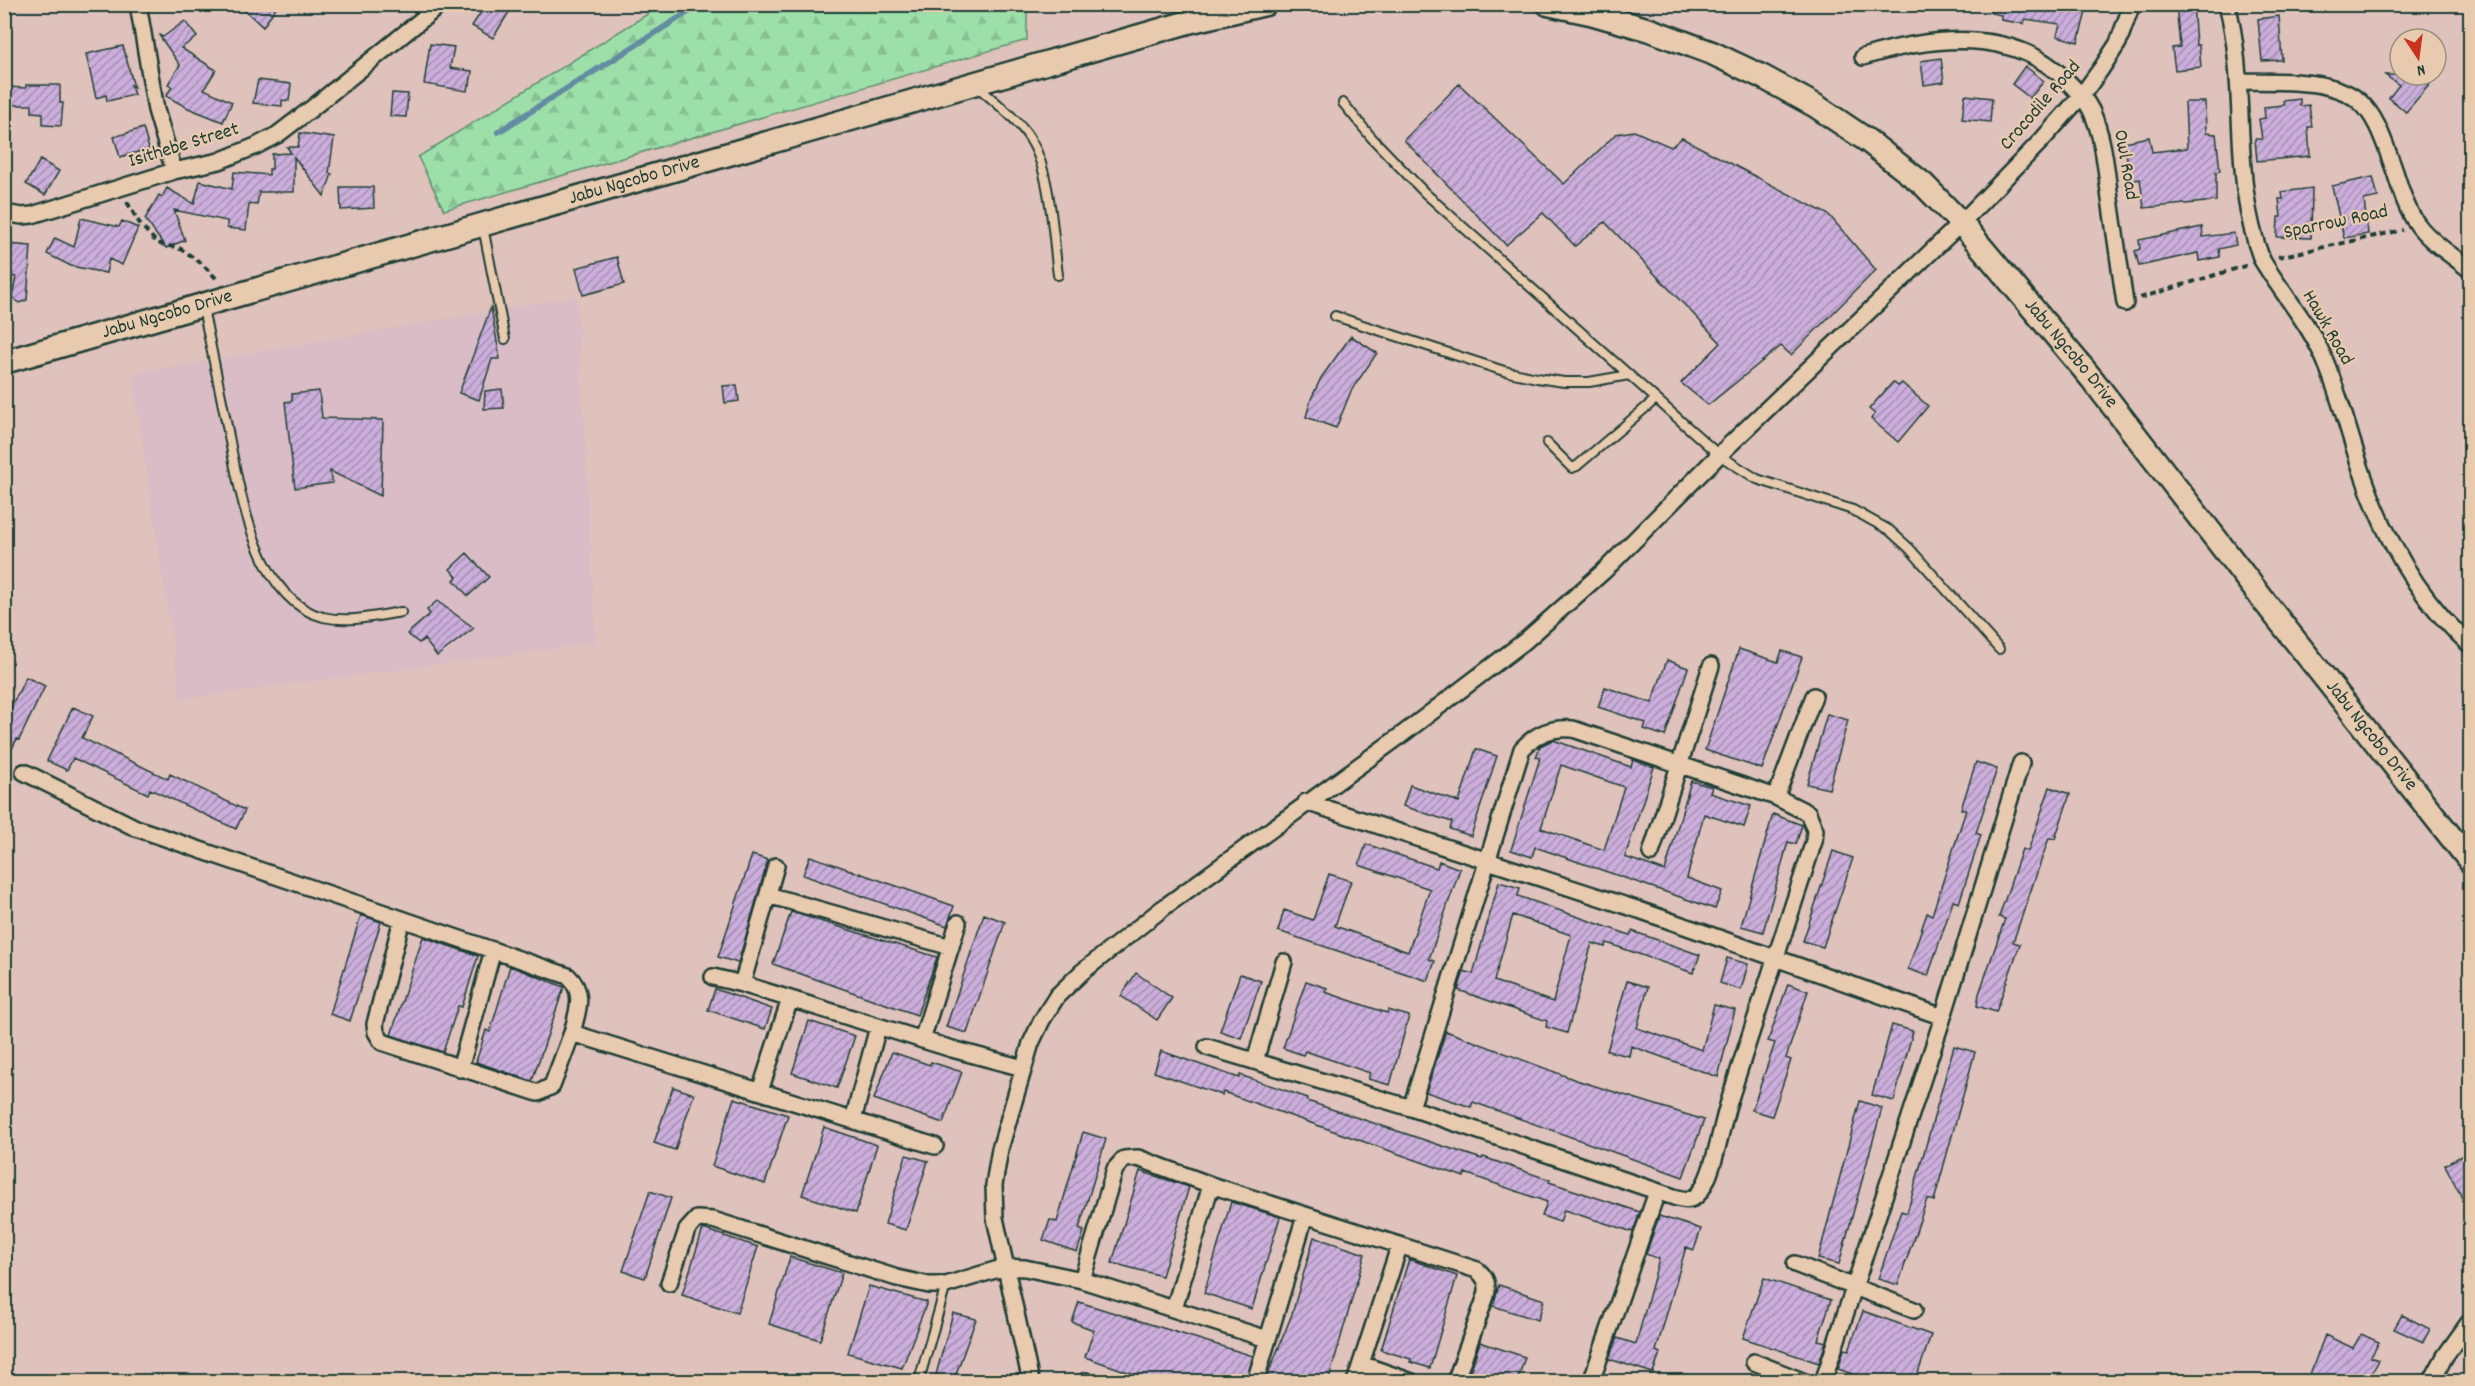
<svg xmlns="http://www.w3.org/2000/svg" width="2475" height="1386" font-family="Dekko,sans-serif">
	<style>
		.built { fill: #d9bcc5 }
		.forest { fill: url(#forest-firs); stroke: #5e8e6e; stroke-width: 1.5 }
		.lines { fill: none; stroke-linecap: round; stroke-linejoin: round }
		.stream { stroke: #638ca2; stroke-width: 6 }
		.building { fill: url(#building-hatch); stroke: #1f3d34; stroke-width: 1.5; fill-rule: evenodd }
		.lane-casing { stroke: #1f3d34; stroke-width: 12 }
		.street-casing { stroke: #1f3d34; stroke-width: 20 }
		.secondary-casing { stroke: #1f3d34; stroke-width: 27 }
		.path { stroke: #1f3d34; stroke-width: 4; stroke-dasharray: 6 4.5; stroke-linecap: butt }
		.lane { stroke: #e8cbaf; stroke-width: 8 }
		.street { stroke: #e8cbaf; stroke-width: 15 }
		.secondary { stroke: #e8cbaf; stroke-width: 22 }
		.labels { text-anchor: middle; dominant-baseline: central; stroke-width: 4.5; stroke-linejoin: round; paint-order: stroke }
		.street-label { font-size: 20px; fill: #1f3d34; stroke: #e8cbaf }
	</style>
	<defs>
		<pattern id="forest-firs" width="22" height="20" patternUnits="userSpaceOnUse" patternTransform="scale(1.5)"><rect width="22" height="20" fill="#9ddfa9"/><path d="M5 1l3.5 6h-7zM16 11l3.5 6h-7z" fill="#87c092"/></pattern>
		<pattern id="building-hatch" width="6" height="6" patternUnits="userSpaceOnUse" patternTransform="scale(1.5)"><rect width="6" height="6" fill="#cbaedb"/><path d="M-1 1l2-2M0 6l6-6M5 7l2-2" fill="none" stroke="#a48fb2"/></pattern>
	</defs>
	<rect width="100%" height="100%" fill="#dfc2bc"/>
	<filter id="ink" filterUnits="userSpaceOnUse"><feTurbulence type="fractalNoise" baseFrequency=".0167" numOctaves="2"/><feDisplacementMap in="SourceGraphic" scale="12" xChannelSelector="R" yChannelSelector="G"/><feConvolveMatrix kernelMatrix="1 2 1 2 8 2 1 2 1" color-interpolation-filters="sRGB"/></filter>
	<g filter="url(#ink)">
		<path class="built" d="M577,296L596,643L181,699L132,374Z"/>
		<path class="forest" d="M662,5H1027V40L444,210L418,157Z"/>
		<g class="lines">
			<path class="stream" d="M498,132L701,4"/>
		</g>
		<path class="building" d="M238,4H278L263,27Z
			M486,4H514L493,38L472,26Z
			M1992,4H2045L2060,7L2061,4H2071L2087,8L2078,42L2057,36L2060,24L2025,19L2024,24L2001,20V15L1991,13Z
			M2176,4H2193L2196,45H2199L2201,67L2175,70L2172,48L2180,47Z
			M2279,16L2282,60L2262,61L2258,19Z
			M185,21L197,37L181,48L216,70L204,89L232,102L223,122L188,108L166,96L172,87L168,84L180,65L159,35L163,37Z
			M430,44L454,47L450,68L472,71L470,85H468L467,91L424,84Z
			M123,46L134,87L131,85L134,95L107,101L106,95L96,98L86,54Z
			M1941,58L1944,82L1924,85L1921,61Z
			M2025,66L2044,81L2030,98L2012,84Z
			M2385,75H2418L2430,84L2406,112L2389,98L2399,85Z
			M258,80L291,84L289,101L282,100V106L253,103Z
			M1459,84L1564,184L1616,134L1634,131L1671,147L1682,138L1829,215L1876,270L1791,355L1781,346L1708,405L1681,383L1721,343L1605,222L1575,246L1543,213L1506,245L1404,140Z
			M26,85H60V103H63L61,126L43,125V113L32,112V105H5L6,87L26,88Z
			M392,93L408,94L406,117L390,116Z
			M1965,95L1992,98L1990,122L1962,119Z
			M2300,99V106L2309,105L2312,127H2308L2310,156L2257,161L2255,139H2262L2259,119L2265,118L2264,107L2284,105L2283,101Z
			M2185,102H2205L2206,133L2216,134L2220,171L2216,172V201L2144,208L2140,179L2131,181L2124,142L2149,137L2152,152L2187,148Z
			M143,128L149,149L120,157L114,137Z
			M300,133L334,138L329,173L332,174L324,196L294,157V192H259L257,205L249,204L246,230L227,228V221L174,210L185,240L166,248L145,219L159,195L162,197L167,188L194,204L200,181L232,189L234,172L269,175V169H272V154L291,153L287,147H298Z
			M40,160L59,171L45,195L26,184Z
			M2373,177L2378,197L2364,200L2368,234L2344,238L2332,186Z
			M340,187H373L374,208L341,210Z
			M2312,188L2311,238L2277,237L2278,217H2281L2279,199H2283L2282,192Z
			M81,218L119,227L122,221L138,228L122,265L109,259L106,273L71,266L47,254L55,238L74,247Z
			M2202,227L2203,237L2234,233L2236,245L2219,249L2220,257L2199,261L2198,253L2139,266L2135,251L2140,249L2139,240Z
			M7,244L31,246L27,300L19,303L12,297L16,277L5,276Z
			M617,257L624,284L583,295L576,268Z
			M491,307L500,359H492L479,400L459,393Z
			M1351,336L1377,353L1351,391L1336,428L1306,417L1311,399L1321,378Z
			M1893,382L1898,386L1902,383L1928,406L1898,442L1871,419L1875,414L1869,409Z
			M737,385L739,401L725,403L723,386Z
			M502,389L504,408L484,409L485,391Z
			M319,391L322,418L383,420L381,496L330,471L332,483L295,488L285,402L292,401V394Z
			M467,553L489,577L468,596L454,580L457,577L450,569Z
			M437,601L474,628L437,656L424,639L419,643L407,634L430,614L427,610Z
			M1739,649L1778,662L1782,651L1802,657L1762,769L1705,750Z
			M1667,660L1688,668L1665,736L1644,729L1646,723L1598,707L1605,687L1652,703Z
			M26,677L45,686L19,740L17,739L4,764V721Z
			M73,707L93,716L82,738L168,779L170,774L245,810L236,829L150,789L148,794L73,758L67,770L47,761Z
			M1827,714L1848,720L1829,789L1807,784Z
			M1553,740L1631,767L1633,760L1654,767L1625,857L1654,867L1665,871L1691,781L1712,787L1710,793L1751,806L1744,827L1704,814L1687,878L1722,891L1715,909L1535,847L1532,857L1511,850L1540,758L1536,757L1540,746ZM1561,765L1624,787L1604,850L1541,828Z
			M1476,749L1497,756L1471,836L1450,829L1452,822L1403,806L1410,785L1459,802Z
			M1976,762L1997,769L1976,833L1981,835L1959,903L1953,901L1928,976L1908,969L1927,913L1932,915L1966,810L1961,809Z
			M2050,787L2070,794L2055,839L2049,838L2013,942L2020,944L1996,1012L1977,1006L1979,994L2005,919L1999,917L2022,849L2028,851Z
			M1773,814L1802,825L1796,844L1788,842L1763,932L1741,926Z
			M1366,844L1437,868L1439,861L1460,869L1429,959L1435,961L1428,981L1278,931L1284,910L1313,920L1329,874L1351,881L1335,926L1408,952L1430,889L1359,865Z
			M1833,851L1853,858L1823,947L1803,941Z
			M752,855L768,860L738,963L718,957Z
			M810,856L954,906L947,926L803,875Z
			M1499,882L1520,888L1518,896L1630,935L1632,931L1700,955L1693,973L1607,943L1605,947L1592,943L1567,1033L1546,1027L1547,1021L1458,990L1464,971L1473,974ZM1513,915L1571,935L1553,1002L1494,981Z
			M791,912L937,957L917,1015L773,964Z
			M984,914L1005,922L967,1033L946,1027Z
			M361,915L381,922L350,1021L330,1014Z
			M423,937L478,956L462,1007L458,1006L443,1052L391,1035Z
			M1727,958L1748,964L1741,990L1720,983Z
			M510,966L564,987L532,1081L476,1062L486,1030L490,1032Z
			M1136,973L1172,998L1157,1020L1121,996Z
			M1240,974L1261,981L1241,1038L1220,1031Z
			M1306,981L1327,988L1325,992L1387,1013L1388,1010L1409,1016L1390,1085L1368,1079L1370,1073L1305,1051L1303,1055L1283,1048Z
			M1627,981L1648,987L1637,1028L1702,1050L1714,1005L1735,1010L1718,1077L1631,1046L1629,1056L1607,1051Z
			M1788,984L1808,991L1786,1058L1791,1060L1772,1116L1752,1110L1775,1043L1768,1041Z
			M715,989L772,1009L765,1029L708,1010Z
			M809,1021L855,1036L837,1088L792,1073Z
			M1892,1025L1913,1031L1894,1101L1872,1095Z
			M1446,1031L1576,1080L1704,1120L1683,1177L1473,1102L1471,1107L1426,1092Z
			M1954,1046L1975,1052L1934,1201L1927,1199L1898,1285L1878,1279L1901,1211L1907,1213Z
			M1161,1051L1239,1078L1240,1075L1308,1098L1307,1101L1482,1159L1483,1157L1550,1180L1549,1182L1640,1212L1633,1232L1564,1210L1560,1222L1542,1216L1547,1202L1465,1173L1464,1177L1223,1092L1222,1095L1154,1072Z
			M892,1052L930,1065L931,1062L962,1072L943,1123L874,1099Z
			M673,1087L694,1094L675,1150L654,1143Z
			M734,1098L788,1115L765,1184L712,1166Z
			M1860,1101L1882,1108L1839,1264L1818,1259Z
			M824,1127L877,1145L856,1213L802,1195Z
			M1083,1132L1106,1139L1079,1229L1084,1231L1077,1252L1043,1240L1050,1220L1057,1222Z
			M2470,1151V1213L2445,1165Z
			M906,1155L928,1161L906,1230L885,1224Z
			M1140,1171L1189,1187L1162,1276L1112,1263Z
			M650,1191L671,1198L645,1278L623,1271Z
			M1231,1202L1280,1217L1252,1309L1204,1293Z
			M1659,1216L1701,1229L1694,1250L1686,1247L1656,1351L1660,1353L1653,1373L1609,1359L1617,1338L1636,1344L1659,1259L1646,1254Z
			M703,1229L758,1247L737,1313L682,1295Z
			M1314,1237L1365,1254L1328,1382H1265L1292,1314Z
			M790,1257L842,1273L820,1340L769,1324Z
			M1409,1259L1457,1276L1430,1368L1410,1362L1411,1359L1381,1350Z
			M1764,1278L1831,1300L1818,1340L1826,1342L1819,1363L1743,1338Z
			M1499,1285L1544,1300L1538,1320L1493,1306Z
			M869,1286L927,1302L902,1368L848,1353Z
			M1079,1302L1253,1356L1246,1382H1157L1085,1357L1094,1330L1072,1322Z
			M1863,1311L1931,1335L1915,1382H1875L1838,1369L1844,1349L1849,1350Z
			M953,1313L976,1319L953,1382H934Z
			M2402,1315L2430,1329L2423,1342L2394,1329Z
			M2361,1334L2379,1342L2371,1357L2379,1360L2367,1382H2307L2325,1335L2353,1348Z
			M1480,1342L1525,1357L1517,1382H1467Z"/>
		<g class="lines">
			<g class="lane-casing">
				<path id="lane" d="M978,87C996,103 1017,118 1030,139C1051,171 1053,237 1058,275
					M1343,103L1371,137L1425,193L1719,455L1757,479L1853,510L1889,530L1909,548L1999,649
					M483,227L505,339
					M203,308C211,346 218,383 226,421C238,480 253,599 323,617C349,623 376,616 401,612
					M1335,316L1504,371L1537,378L1564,382H1589L1629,375
					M1547,443L1572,468L1577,466L1656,399
					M920,1377L946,1285"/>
			</g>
			<g class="street-casing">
				<path id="street" d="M138,4L156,110L174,171
					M2227,4C2249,88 2230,178 2262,260C2281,292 2308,322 2323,356C2339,392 2348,431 2361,469C2383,535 2417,598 2470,645
					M1863,57C1929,37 2011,26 2065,79C2075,89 2085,98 2091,110C2104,138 2106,170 2110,199C2115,234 2120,269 2125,303
					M2238,81C2273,82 2331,77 2359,101C2377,116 2385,145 2393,166C2400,186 2405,208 2418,225C2431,243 2454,256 2470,270
					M4,213L22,216L32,215L174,171L219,161L256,146L277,135L311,109L441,4
					M24,772L136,828L568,976C586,993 577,1012 572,1033L935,1146
					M1776,797L1814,696
					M1306,802L1639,910L1943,1017
					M1651,853L1711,666
					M768,895L951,947
					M402,919L375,1024L376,1032L382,1042L538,1093L552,1086L572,1033
					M713,977L742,984L952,1049L1023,1068
					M742,984L776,866
					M922,1040L958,923
					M1207,1047L1411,1108L1674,1197C1684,1200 1692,1202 1699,1193C1714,1175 1721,1126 1729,1102C1756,1015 1786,928 1814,841L1815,830L1808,813L1776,797L1573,729C1552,727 1537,733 1522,749L1411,1108
					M1255,1061L1284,962
					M460,1069L493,950
					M760,1091L790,999
					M853,1120L878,1027
					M1795,1264L1914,1310
					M1082,1280L1115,1169L1124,1159L1138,1158L1211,1185L1477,1270C1486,1277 1489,1285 1486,1296L1455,1382
					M669,1283L687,1230L697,1219L713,1220L897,1278L929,1285H946L1005,1267L1025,1268L1082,1280L1267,1339
					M1174,1309L1211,1185
					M1754,1362L1805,1382
					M1361,1364L1412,1382
					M1086,1381L1088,1382
					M1031,1382L995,1218L994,1185L1000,1149L1031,1043L1042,1020L1057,996L1082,972L1163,908L1400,736L1525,641L1604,571L1719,455L1961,223L2041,141L2082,95L2101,69L2118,43L2132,4
					M1255,1382L1305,1216
					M1355,1382L1399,1247
					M1591,1382L1657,1192
					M1823,1382L1943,1017L2021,763
					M2431,1382L2445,1356L2470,1321"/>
			</g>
			<g class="secondary-casing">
				<g id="secondary">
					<path id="s1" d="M1548,4L1590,13L1650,30L1712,53L1763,77L1816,106L1868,141L1923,184L1961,223L2092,379L2271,610L2470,861"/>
					<path id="s2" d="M4,362L1192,21L1265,4"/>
				</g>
			</g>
			<path class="path" d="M127,202L140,224L157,243L181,249L201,263L218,280
				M2278,257L2403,230
				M2140,298L2248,265"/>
			<use href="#lane" class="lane"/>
			<use href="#street" class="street"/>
			<use href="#secondary" class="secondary"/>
		</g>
	</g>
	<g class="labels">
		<g class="street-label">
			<text transform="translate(2041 106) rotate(-49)">Crocodile Road</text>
			<text transform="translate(184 146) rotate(-17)">Isithebe Street</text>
			<text transform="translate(2125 165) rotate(80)">Owl Road</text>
			<text stroke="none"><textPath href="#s2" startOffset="656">Jabu Ngcobo Drive</textPath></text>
			<text transform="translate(2336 223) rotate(-12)">Sparrow Road</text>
			<text stroke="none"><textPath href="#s2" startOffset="170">Jabu Ngcobo Drive</textPath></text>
			<text transform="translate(2327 328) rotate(60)">Hawk Road</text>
			<text stroke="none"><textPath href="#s1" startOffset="646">Jabu Ngcobo Drive</textPath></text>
			<text stroke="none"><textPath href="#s1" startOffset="1132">Jabu Ngcobo Drive</textPath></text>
		</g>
	</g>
	<rect width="2475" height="1386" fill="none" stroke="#e8cbaf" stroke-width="24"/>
	<rect x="12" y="12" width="2451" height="1362" fill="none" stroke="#1f3d34" stroke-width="2" filter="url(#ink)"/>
	<g transform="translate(2418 57) rotate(167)"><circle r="28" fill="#e8cbaf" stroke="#98927e" stroke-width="1.5"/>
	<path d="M0-4.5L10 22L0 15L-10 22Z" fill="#c8321e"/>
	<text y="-9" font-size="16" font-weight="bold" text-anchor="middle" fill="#1f3d34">N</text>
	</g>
</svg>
